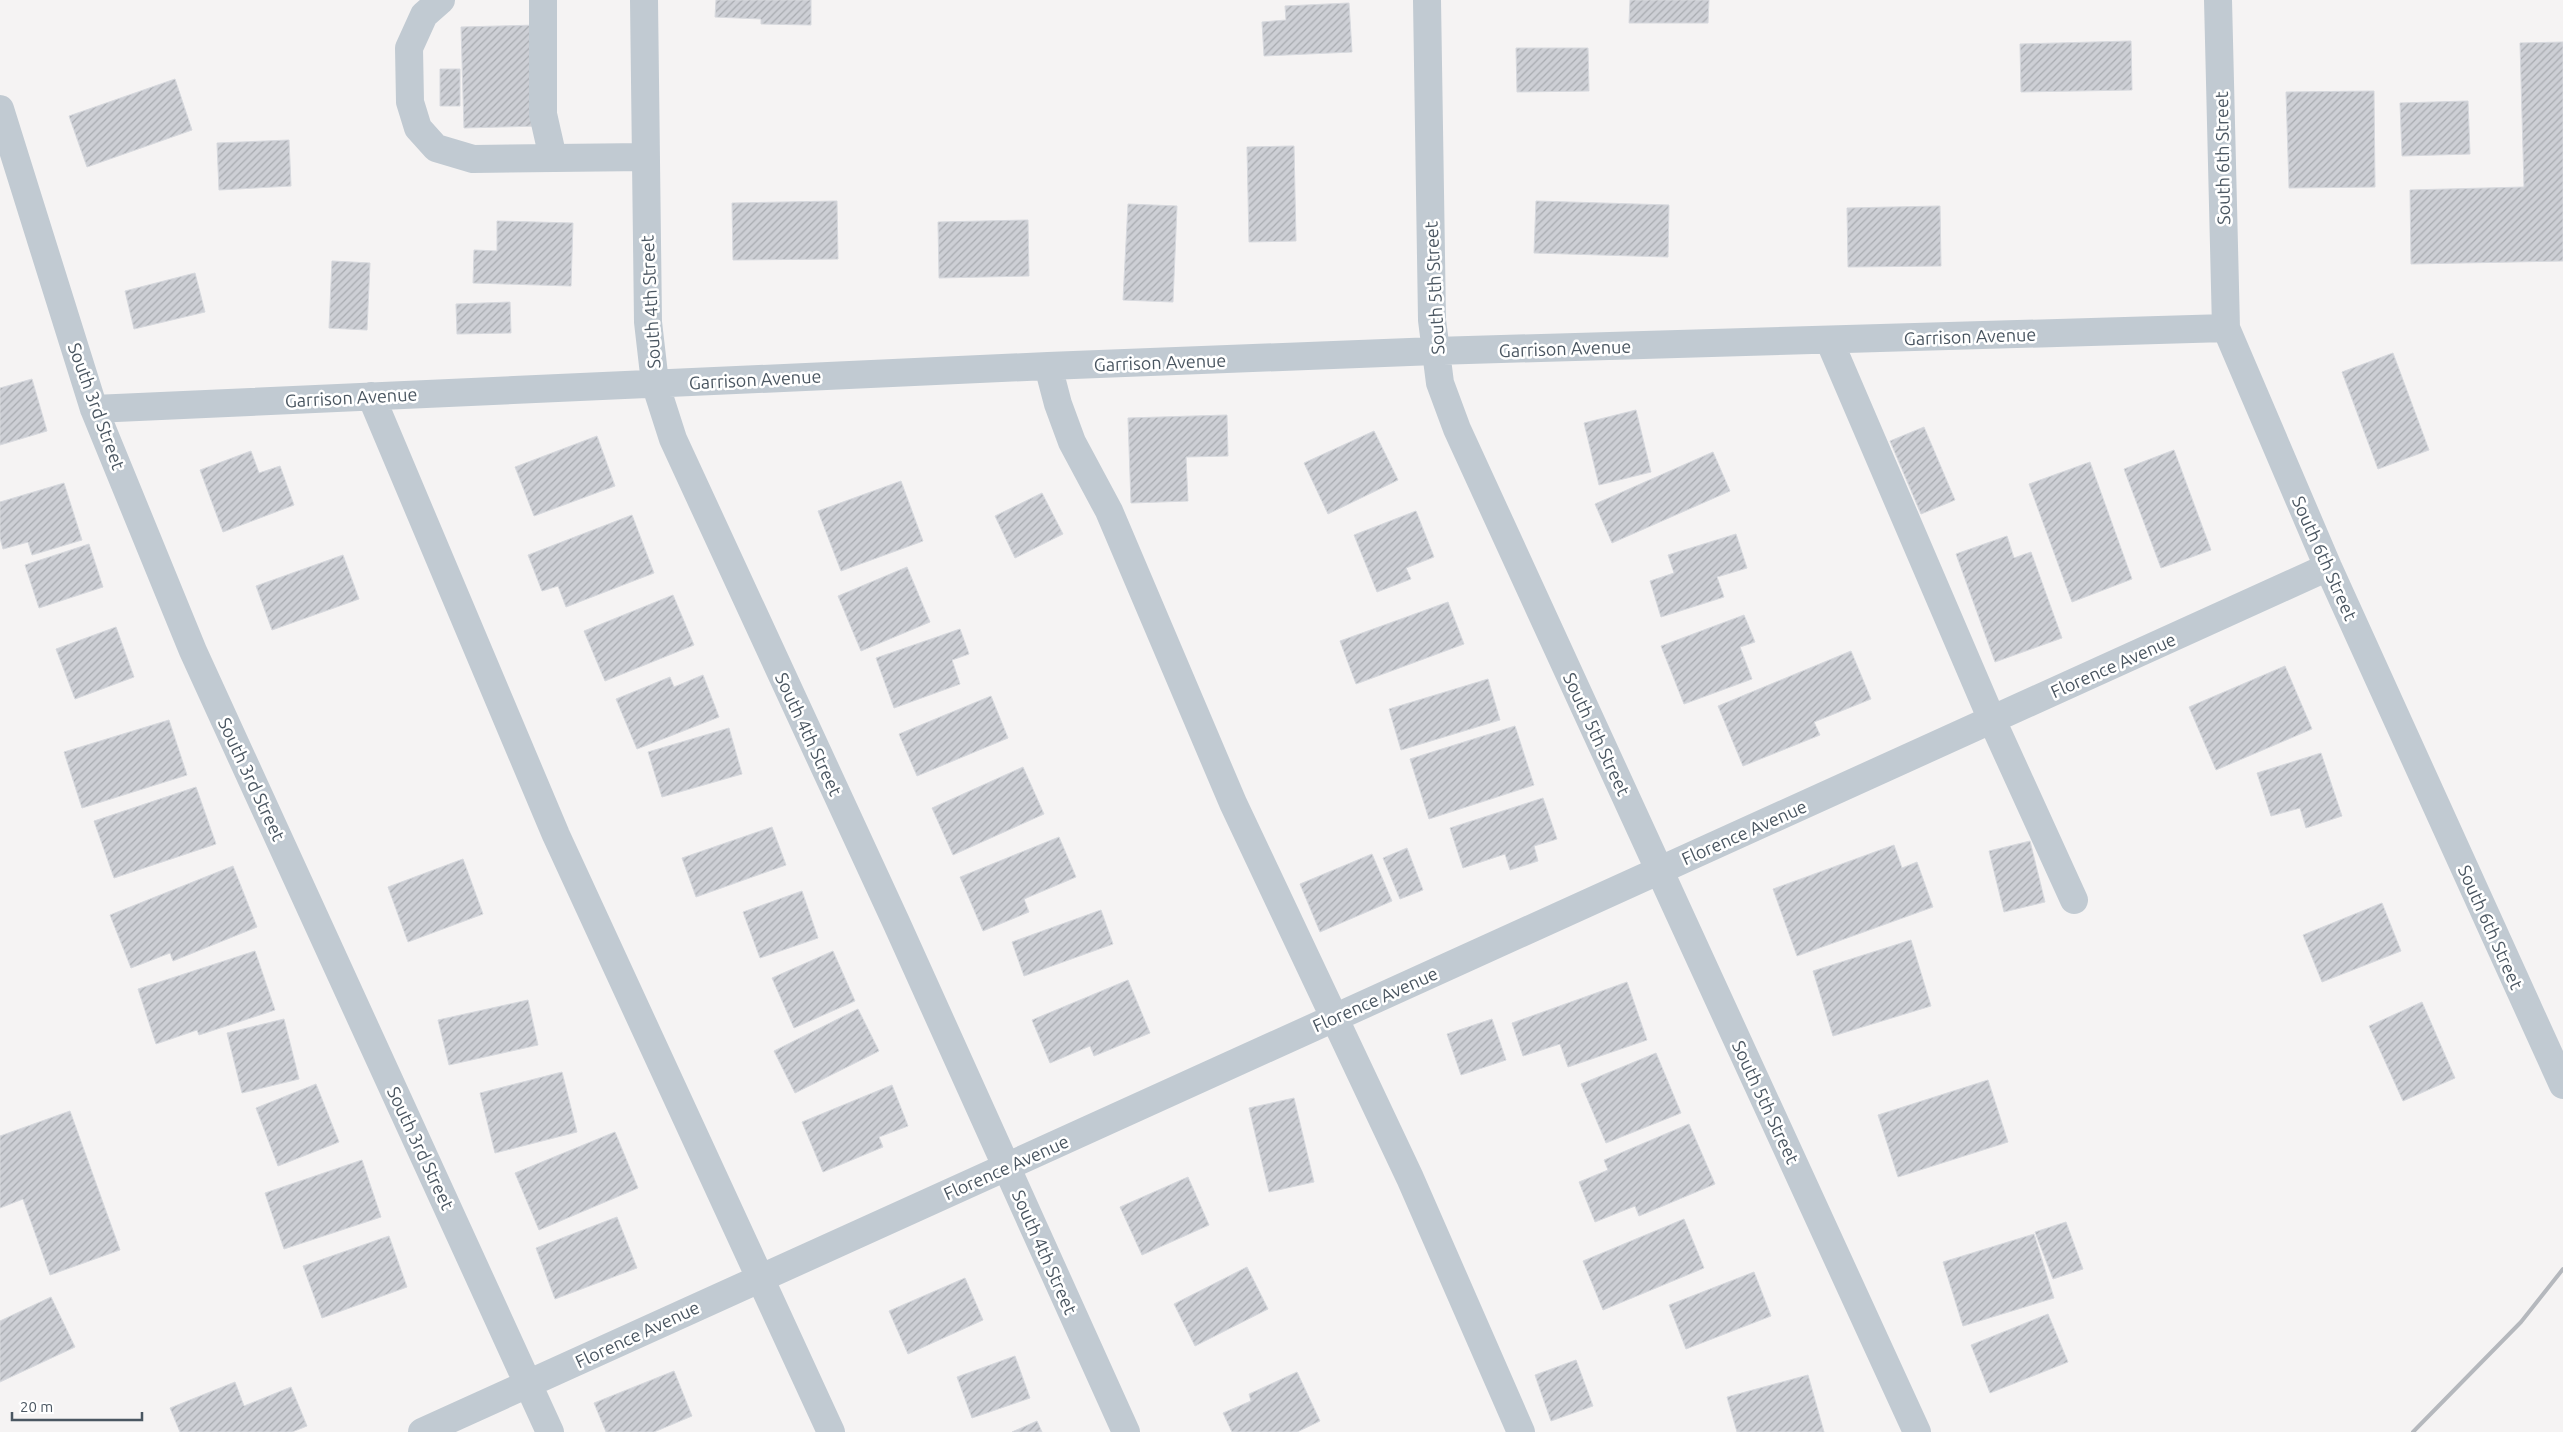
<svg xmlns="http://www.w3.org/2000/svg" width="2563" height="1432" font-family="Ubuntu,sans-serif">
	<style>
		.building { fill: url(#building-hatch); stroke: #d7d9de }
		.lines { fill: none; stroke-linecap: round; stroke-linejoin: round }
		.minor { stroke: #c1cad2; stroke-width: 28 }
		.rail { stroke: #b5b8bd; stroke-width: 4 }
		.labels { text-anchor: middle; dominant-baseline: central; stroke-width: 5; stroke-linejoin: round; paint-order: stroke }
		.street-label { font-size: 18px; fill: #4a5661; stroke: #fff }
	</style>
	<defs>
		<pattern id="building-hatch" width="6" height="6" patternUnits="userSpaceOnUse" patternTransform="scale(1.25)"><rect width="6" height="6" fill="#cdcfd5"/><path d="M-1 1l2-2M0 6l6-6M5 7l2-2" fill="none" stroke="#a8abb0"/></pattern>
	</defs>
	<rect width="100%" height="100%" fill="#f5f3f3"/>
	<path class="building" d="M716,0H811V25L761,24V19L715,17Z
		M1630,0H1709L1708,23H1629Z
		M1349,3L1352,52L1264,56L1262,22L1286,20L1285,6Z
		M538,25L540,126L464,128L461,27Z
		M2131,41L2132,90L2021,92L2020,44Z
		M2563,42V261L2411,264L2410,190L2524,187L2520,43Z
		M1516,48H1588L1589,91L1517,92Z
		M440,69H460V106H440Z
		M175,79L192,130L87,167L69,116Z
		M2374,91L2375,187L2289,188L2286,92Z
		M2468,101L2470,154L2402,156L2400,103Z
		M289,140L291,186L219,190L217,143Z
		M1294,146L1296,241L1249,242L1247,147Z
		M837,201L838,259L733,260L732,203Z
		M1536,201L1669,205L1668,257L1534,253Z
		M1128,204L1177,206L1173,302L1123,300Z
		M1940,206L1941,266L1848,267L1847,208Z
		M1028,220L1029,276L939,278L938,222Z
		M497,221L573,223L571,286L473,283L474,250L497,251Z
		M332,261L370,263L367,330L329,328Z
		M195,273L205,312L134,329L125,291Z
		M510,302L511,333L457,334L456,304Z
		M2393,353L2429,450L2378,469L2342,372Z
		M32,379L47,431L0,445V388Z
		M1636,410L1651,472L1599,485L1584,423Z
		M1227,415L1228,456L1186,457L1188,501L1131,503L1128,418Z
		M1924,427L1955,500L1921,514L1890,441Z
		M1374,431L1398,480L1328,514L1304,463Z
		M597,436L615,486L534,516L515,467Z
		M2174,450L2211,550L2161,568L2124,469Z
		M251,451L259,473L280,466L294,505L223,532L200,470Z
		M1713,452L1730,491L1612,543L1595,504Z
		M2090,462L2132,579L2072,602L2029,484Z
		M901,481L923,541L841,571L818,511Z
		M64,483L82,540L32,555L28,542L3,549L0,538V502Z
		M1042,493L1063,534L1015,558L995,516Z
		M1416,511L1434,557L1406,568L1411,579L1377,592L1354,535Z
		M632,515L654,573L566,607L558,586L542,591L528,555Z
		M1736,534L1747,568L1717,577L1724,597L1661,617L1650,581L1674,573L1668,555Z
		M2007,536L2014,558L2031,552L2062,638L1995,662L1956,554Z
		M89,544L103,587L39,608L25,565Z
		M343,555L359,599L272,630L256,586Z
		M907,567L930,622L861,651L838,596Z
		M673,595L694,645L605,681L584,631Z
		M1448,602L1464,644L1356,684L1340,641Z
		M1744,615L1755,642L1740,647L1752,679L1684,704L1661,646Z
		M116,627L134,677L75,699L56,649Z
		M960,629L969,654L952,660L960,684L894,708L876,658Z
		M1851,651L1871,699L1814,722L1820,735L1743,766L1718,706Z
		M2285,666L2312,729L2216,770L2189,707Z
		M703,675L719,717L637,749L616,699L670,677L674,687Z
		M1488,679L1500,720L1401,750L1389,709Z
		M991,696L1008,738L917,776L899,734Z
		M169,720L187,775L82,808L64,752Z
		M1515,726L1534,785L1429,819L1410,759Z
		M729,728L742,774L662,797L648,752Z
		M2321,753L2342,816L2306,828L2300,808L2271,816L2257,773Z
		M1023,767L1044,814L953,855L932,808Z
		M196,787L216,844L114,878L94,821Z
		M1543,798L1557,839L1534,846L1538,861L1510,870L1505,854L1463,868L1450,828Z
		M772,827L786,865L696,897L682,858Z
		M1059,837L1076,877L1024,899L1029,912L983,931L960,877Z
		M2030,841L2045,902L2004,912L1989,851Z
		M1894,845L1902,868L1917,862L1933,907L1797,956L1773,889Z
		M1407,848L1423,890L1400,899L1383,858Z
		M1372,854L1392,901L1320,932L1300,884Z
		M463,859L483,914L408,942L388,887Z
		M233,866L257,927L173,961L170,953L131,968L110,915Z
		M802,891L818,938L760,958L743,912Z
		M2382,903L2401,951L2322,982L2303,935Z
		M1101,910L1113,944L1024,976L1012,942Z
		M1911,940L1931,1006L1833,1036L1813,971Z
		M255,951L275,1010L199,1035L197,1030L156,1044L138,989Z
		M833,951L855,1001L794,1028L772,978Z
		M1128,980L1150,1033L1094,1056L1090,1046L1050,1063L1032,1020Z
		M1627,982L1647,1040L1568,1067L1560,1044L1523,1056L1512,1023Z
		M528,1000L538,1045L449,1065L438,1020Z
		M2422,1002L2455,1078L2403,1101L2369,1026Z
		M858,1009L879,1051L795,1093L774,1051Z
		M284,1019L299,1079L242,1093L227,1033Z
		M1492,1019L1506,1060L1461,1075L1447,1034Z
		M1656,1053L1681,1113L1606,1143L1581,1084Z
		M562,1072L577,1132L495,1153L480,1093Z
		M1988,1080L2008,1142L1898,1177L1878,1115Z
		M316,1084L339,1142L278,1166L256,1108Z
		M892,1085L908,1126L879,1137L883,1147L823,1172L802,1122Z
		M1294,1098L1314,1182L1269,1192L1249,1108Z
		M70,1111L120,1250L50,1275L23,1199L0,1208V1136Z
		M1689,1124L1715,1184L1639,1216L1635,1206L1595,1222L1579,1182L1608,1170L1604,1160Z
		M615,1132L638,1188L539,1230L515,1173Z
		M362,1160L381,1217L284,1249L265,1193Z
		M1188,1177L1209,1225L1142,1255L1120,1207Z
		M617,1217L637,1268L555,1299L536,1248Z
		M1684,1219L1704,1268L1603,1310L1583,1261Z
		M2066,1222L2083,1269L2053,1279L2035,1232Z
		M2034,1234L2054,1298L1963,1326L1943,1262Z
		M389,1236L407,1287L322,1318L303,1266Z
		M1247,1267L1268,1309L1195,1346L1174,1304Z
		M1754,1272L1771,1316L1686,1349L1669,1305Z
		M965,1278L983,1320L908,1354L889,1311Z
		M51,1297L75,1347L0,1382V1321Z
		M2048,1314L2068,1362L1990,1393L1971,1345Z
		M1015,1356L1030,1398L972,1418L957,1377Z
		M1576,1360L1593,1406L1551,1421L1535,1375Z
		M674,1371L692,1416L654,1432H606L594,1403Z
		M1297,1372L1320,1421L1297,1432H1232L1223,1413L1251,1401L1249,1394Z
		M1808,1375L1824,1432H1737L1727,1397Z
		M235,1382L244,1406L291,1387L307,1426L292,1432H180L170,1408Z
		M1037,1421L1042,1432H1012Z"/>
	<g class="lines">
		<path class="minor" d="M441,0L424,15L409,48L410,102L418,128L436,148L473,159L646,157
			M543,0V114L553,158
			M644,0L648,322L655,383L673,439L896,922L1126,1432
			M1427,0L1432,320L1440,383L1457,429L1917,1432
			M2218,0L2226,328L2328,567L2563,1085
			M0,109L94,409L193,651L550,1432
			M1829,340L1992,720L2074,900
			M1048,366L1058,404L1072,442L1109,511L1233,803L1410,1178L1521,1432
			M371,396L556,835L831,1432
			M94,409L1048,366L1435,351L2226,328
			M422,1432L2328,567"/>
		<path class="rail" d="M2413,1432L2521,1322L2563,1269"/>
	</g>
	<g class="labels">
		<g class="street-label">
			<text transform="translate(2222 158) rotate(-91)">South 6th Street</text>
			<text transform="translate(1434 288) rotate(-93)">South 5th Street</text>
			<text transform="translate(650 302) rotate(-93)">South 4th Street</text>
			<text transform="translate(1970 336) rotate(-2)">Garrison Avenue</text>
			<text transform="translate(1565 348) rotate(-2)">Garrison Avenue</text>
			<text transform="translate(1160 362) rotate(-2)">Garrison Avenue</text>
			<text transform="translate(755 379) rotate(-3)">Garrison Avenue</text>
			<text transform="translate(351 397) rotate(-3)">Garrison Avenue</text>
			<text transform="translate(97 406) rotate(70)">South 3rd Street</text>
			<text transform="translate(2325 558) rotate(66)">South 6th Street</text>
			<text transform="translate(2113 665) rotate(-24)">Florence Avenue</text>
			<text transform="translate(809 734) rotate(65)">South 4th Street</text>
			<text transform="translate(1597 734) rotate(65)">South 5th Street</text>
			<text transform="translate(252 779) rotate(65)">South 3rd Street</text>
			<text transform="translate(1744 832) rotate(-24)">Florence Avenue</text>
			<text transform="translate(2491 927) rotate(66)">South 6th Street</text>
			<text transform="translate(1375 999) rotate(-24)">Florence Avenue</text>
			<text transform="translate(1766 1102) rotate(65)">South 5th Street</text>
			<text transform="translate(421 1148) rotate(65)">South 3rd Street</text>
			<text transform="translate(1006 1167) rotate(-24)">Florence Avenue</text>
			<text transform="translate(1045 1252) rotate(66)">South 4th Street</text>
			<text transform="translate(637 1334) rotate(-25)">Florence Avenue</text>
		</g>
	</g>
	<path d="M12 1412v8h130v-8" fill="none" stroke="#4a5661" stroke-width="2.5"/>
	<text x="20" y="1412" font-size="15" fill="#4a5661" stroke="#ffffff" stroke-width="4" paint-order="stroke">20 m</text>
</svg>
